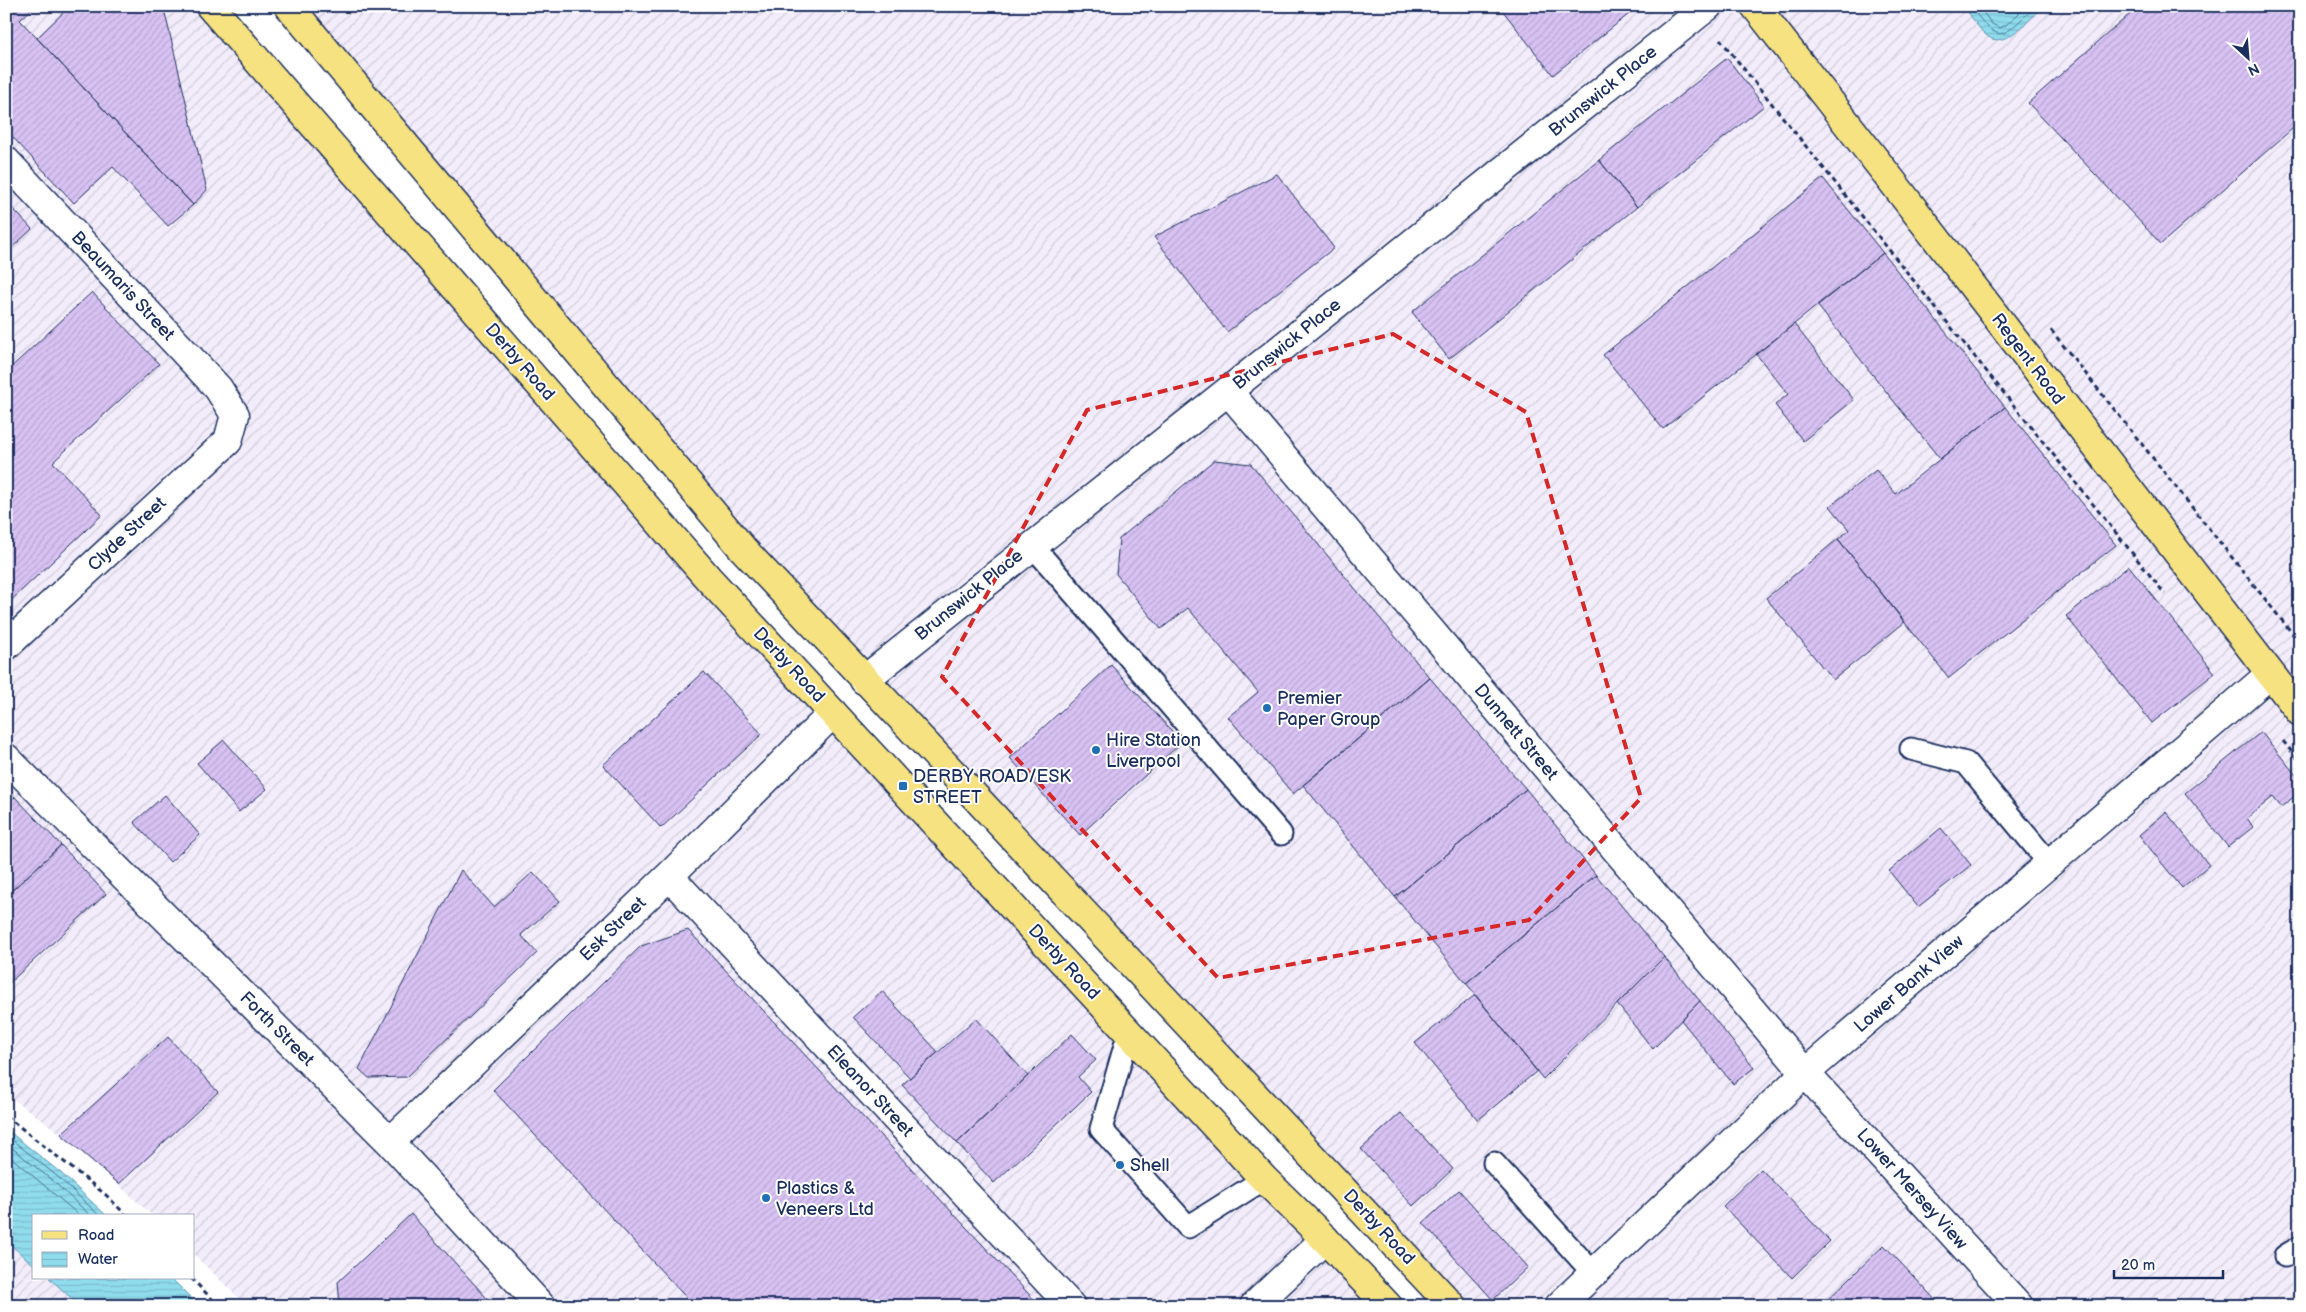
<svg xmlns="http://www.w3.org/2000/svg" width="2306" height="1312" font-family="'Balsamiq Sans',sans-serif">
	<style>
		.industrial { fill: url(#industrial-furrows) }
		.water { fill: url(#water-rules); stroke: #6197b4 }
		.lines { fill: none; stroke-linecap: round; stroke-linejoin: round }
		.shore { stroke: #497497; stroke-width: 1 }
		.building { fill: url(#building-hatch); stroke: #1b2f5e }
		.service-casing { stroke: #1b2f5e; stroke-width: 25 }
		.minor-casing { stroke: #1b2f5e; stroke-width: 31 }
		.primary-casing { stroke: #1b2f5e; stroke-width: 31 }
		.trunk-casing { stroke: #1b2f5e; stroke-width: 31 }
		.path { stroke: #1b2f5e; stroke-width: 3; stroke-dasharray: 5 4; stroke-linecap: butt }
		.service { stroke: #fff; stroke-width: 21 }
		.minor { stroke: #fff; stroke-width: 28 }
		.primary { stroke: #f6e281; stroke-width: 28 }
		.trunk { stroke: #f6e281; stroke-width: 28 }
		.marked { fill: none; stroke: #d62828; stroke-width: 4; stroke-dasharray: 10 6; stroke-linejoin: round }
		.poi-dot { fill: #1f6fb2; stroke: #fff; stroke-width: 2 }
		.labels { text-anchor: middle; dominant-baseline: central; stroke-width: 4; stroke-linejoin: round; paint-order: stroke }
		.street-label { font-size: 18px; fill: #1b2f5e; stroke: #fff }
		.poi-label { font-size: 18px; fill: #1b2f5e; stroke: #fff; text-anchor: start }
	</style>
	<defs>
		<pattern id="industrial-furrows" width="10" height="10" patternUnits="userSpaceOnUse" patternTransform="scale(1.25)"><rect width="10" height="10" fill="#f3edfb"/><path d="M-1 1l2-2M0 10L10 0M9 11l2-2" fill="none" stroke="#d0ccda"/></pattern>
		<pattern id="water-rules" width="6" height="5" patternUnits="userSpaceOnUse" patternTransform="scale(1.25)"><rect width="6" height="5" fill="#8fdced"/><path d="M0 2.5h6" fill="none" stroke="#7bbdce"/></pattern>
		<pattern id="building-hatch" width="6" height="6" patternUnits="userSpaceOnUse" patternTransform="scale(1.25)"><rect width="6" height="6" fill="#d8c2f3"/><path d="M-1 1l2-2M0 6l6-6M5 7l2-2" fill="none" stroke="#b9a7d3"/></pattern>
	</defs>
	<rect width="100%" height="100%" fill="#fff"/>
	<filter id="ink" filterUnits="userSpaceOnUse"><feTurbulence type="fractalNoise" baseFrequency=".02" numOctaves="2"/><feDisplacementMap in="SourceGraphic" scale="10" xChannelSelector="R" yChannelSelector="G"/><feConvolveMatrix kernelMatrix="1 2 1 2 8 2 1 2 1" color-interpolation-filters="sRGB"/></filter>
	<g filter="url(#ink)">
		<path class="industrial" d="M6,6H210L708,578L1388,1306H247L194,1255V1216H153L61,1134L6,1094Z
			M289,6H2300V1306H1452L864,680Z
			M6,1241L34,1265V1278H49L80,1306H6Z"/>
		<path class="water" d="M1964,6H2044C2032,16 2009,45 1992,39C1981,34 1971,16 1964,6Z
			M6,1129L61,1173L107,1216H34V1265L6,1241Z
			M49,1278H171L199,1306H80Z"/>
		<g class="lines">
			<path class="shore" d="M1970,6C2002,48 2001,37 2036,6
				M1978,6L1992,24L2000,28L2006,25L2027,6
				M6,1135L58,1177L100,1216
				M6,1143L54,1182L91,1216
				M6,1153L80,1216"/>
		</g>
		<path class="building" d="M6,6H35L20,20L193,205L168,226L113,167L74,203L6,130Z
			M70,6H162L164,9L207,190L193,205L37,38Z
			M1499,6H1639L1553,75Z
			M2139,6H2300V122L2161,244L2028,103Z
			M1727,58L1764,106L1637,207L1599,160Z
			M1599,160L1637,207L1449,359L1412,312Z
			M1277,174L1334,248L1227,332L1154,237Z
			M1823,178L1883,253L1663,429L1603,355Z
			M6,201L32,229L6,253Z
			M1883,253L2005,407L1940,459L1817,305Z
			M92,292L159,364L53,462L102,515L6,605V372Z
			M1794,324L1854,400L1803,441L1775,405L1788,394L1756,354Z
			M2005,407L2116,545L1949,678L1838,539L1849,530L1830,506L1876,470L1896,494Z
			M1214,460L1251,464L1430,678L1293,794L1228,717L1258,692L1188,608L1161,629L1116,574L1119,539Z
			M1838,539L1905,622L1833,680L1766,598Z
			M2129,566L2215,673L2152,723L2066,616Z
			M1111,665L1182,742L1080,835L1010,758Z
			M704,672L762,734L661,828L603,765Z
			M1430,678L1526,789L1395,897L1303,785Z
			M2261,732L2300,780V792L2281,807L2273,797L2247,818L2253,827L2228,847L2185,793Z
			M224,740L267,789L239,812L197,763Z
			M6,787L15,797L6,805Z
			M1526,789L1596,875L1466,983L1395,897Z
			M165,795L200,835L170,862L134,822Z
			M15,797L61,845L6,896V805Z
			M2166,812L2209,865L2182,888L2139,835Z
			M1941,828L1971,865L1918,907L1889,871Z
			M61,845L106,894L6,986V896Z
			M461,870L494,907L533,872L560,901L521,935L537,953L407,1077L369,1078L359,1069Z
			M1596,875L1664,957L1543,1079L1466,983Z
			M688,930L1040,1306H694L493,1090L641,946Z
			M1664,957L1700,1001L1653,1049L1617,1004Z
			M882,991L938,1052L910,1078L853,1017Z
			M1475,995L1537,1071L1478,1120L1415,1043Z
			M1700,1001L1754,1068L1733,1084L1681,1020Z
			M976,1018L1028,1076L957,1143L902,1085Z
			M1072,1034L1096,1060L1078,1077L1091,1092L994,1183L957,1143Z
			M168,1037L218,1092L119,1184L61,1134Z
			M1401,1113L1453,1169L1413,1206L1361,1149Z
			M1761,1169L1830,1241L1792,1278L1723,1206Z
			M1459,1190L1528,1267L1493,1300L1423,1223Z
			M411,1214L494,1306H340L338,1282Z
			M1884,1245L1941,1306H1821Z"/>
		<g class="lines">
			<g class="service-casing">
				<path id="service" d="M1032,545L1281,834
					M1911,749L1966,763L2049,863
					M1129,1032L1101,1129L1188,1227L1264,1179
					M1494,1163L1594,1274
					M2285,1256L2300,1247"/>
			</g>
			<g class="minor-casing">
				<path id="minor" d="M6,161L218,388L235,415L228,441L6,646
					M1228,391L1805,1073L2019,1306
					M864,680L1228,391L1708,6
					M6,758L390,1142L541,1306
					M669,876L1071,1306
					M390,1142L669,876L833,713
					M1254,1306L1325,1239
					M1559,1306L1805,1073L2269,675"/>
			</g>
			<g class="primary-casing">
				<path id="primary" d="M1755,6L1892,181L2300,712"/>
			</g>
			<g class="trunk-casing">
				<path id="trunk" d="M210,6L708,578L1264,1179L1325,1239L1388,1306
					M289,6L743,549L1452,1306"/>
			</g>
			<path class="path" d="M1720,39L2165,594
				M2051,330L2300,643
				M2283,741L2300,762
				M6,1116L106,1195L127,1216
				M191,1278L219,1306"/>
			<use href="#service" class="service"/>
			<use href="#minor" class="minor"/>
			<use href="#primary" class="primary"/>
			<use href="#trunk" class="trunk"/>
		</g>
	</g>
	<path class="marked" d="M1393,334L1526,412L1641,798L1529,920L1218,978L942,677L1087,410Z"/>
	<g class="poi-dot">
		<circle cx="1267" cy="708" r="5"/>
		<circle cx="1096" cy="750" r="5"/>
		<rect x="898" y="781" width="10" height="10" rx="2.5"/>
		<circle cx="1120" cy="1165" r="5"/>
		<circle cx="766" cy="1198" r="5"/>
	</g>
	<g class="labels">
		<g class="street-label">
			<text transform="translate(1603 91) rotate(-39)">Brunswick Place</text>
			<text transform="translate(123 286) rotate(47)">Beaumaris Street</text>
			<text transform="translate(1287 344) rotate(-39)">Brunswick Place</text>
			<text transform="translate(2028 359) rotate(53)">Regent Road</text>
			<text transform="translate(520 362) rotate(49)">Derby Road</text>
			<text transform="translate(127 534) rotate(-43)">Clyde Street</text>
			<text transform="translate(969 595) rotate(-39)">Brunswick Place</text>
			<text transform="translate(789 665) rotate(47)">Derby Road</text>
			<text transform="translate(1516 732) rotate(50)">Dunnett Street</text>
			<text transform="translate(613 929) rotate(-44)">Esk Street</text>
			<text transform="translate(1064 962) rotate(47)">Derby Road</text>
			<text transform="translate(1909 984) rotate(-41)">Lower Bank View</text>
			<text transform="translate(277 1029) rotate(45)">Forth Street</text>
			<text transform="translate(870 1091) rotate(47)">Eleanor Street</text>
			<text transform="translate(1912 1189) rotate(48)">Lower Mersey View</text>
			<text transform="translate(1379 1227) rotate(47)">Derby Road</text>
		</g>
		<g class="poi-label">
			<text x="1277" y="698">Premier<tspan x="1277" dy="21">Paper Group</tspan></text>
			<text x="1106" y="740">Hire Station<tspan x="1106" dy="21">Liverpool</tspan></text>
			<text x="913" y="776">DERBY ROAD/ESK<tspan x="913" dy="21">STREET</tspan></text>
			<text x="1130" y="1165">Shell</text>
			<text x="776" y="1188">Plastics &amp;<tspan x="776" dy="21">Veneers Ltd</tspan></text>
		</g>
	</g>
	<rect width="2306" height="1312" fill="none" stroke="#fff" stroke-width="25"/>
	<rect x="12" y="12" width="2281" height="1287" fill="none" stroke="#1b2f5e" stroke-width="2" filter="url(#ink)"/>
	<rect x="32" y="1214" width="162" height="65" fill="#ffffff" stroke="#a4acbf"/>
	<rect x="42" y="1231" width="25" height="8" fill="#f6e281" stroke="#a4acbf"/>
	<text x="78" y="1240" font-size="15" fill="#1b2f5e">Road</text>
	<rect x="42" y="1252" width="25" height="15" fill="url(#water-rules)" stroke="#a4acbf"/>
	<text x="78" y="1264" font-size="15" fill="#1b2f5e">Water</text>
	<g transform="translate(2248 58) rotate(154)" stroke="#ffffff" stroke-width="4" paint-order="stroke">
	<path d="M0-4L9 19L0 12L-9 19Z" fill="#1b2f5e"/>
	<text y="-8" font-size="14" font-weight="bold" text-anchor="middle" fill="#1b2f5e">N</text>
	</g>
	<path d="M2114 1270v8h109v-8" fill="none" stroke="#1b2f5e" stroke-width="2.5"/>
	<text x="2121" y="1270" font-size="15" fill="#1b2f5e" stroke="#ffffff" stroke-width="4" paint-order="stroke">20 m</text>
</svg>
